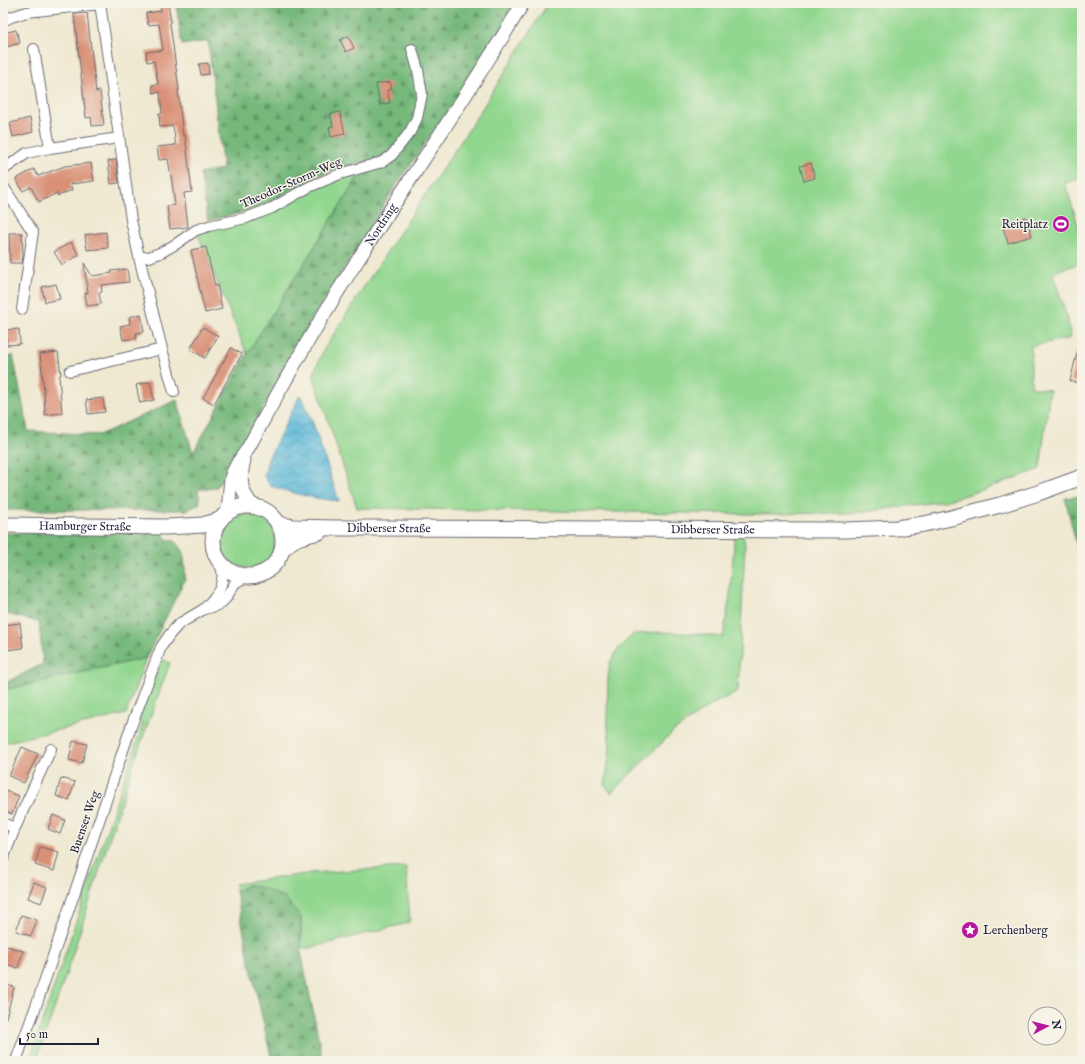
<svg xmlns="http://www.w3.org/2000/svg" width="1085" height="1064" font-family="'IM FELL English',serif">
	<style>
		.grass { fill: #92d78f; stroke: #5a7c65 }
		.forest { fill: url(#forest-firs); stroke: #4c6d5a }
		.water { fill: url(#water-waves); stroke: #3e6d8a }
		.building { fill: #d99077 }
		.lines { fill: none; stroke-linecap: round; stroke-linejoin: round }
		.minor-casing { stroke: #6a6870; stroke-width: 12 }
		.tertiary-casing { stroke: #6a6870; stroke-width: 15 }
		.secondary-casing { stroke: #6a6870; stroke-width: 17 }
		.minor { stroke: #fff; stroke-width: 10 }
		.tertiary { stroke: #fff; stroke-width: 13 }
		.secondary { stroke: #fff; stroke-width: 15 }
		.labels { text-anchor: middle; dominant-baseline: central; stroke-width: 3; stroke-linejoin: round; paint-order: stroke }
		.street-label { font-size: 12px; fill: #22223b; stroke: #f7f3e8 }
		.poi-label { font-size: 12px; fill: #22223b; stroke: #f7f3e8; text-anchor: end }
	</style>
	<defs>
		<pattern id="forest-firs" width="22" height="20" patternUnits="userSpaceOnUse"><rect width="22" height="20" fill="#75b87a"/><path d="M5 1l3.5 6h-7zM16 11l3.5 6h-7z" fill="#609565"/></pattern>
		<pattern id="water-waves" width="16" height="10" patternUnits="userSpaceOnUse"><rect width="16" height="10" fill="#5ab8d8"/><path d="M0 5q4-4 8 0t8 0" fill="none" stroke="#4a95b0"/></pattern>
	</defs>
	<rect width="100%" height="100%" fill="#f7f3e8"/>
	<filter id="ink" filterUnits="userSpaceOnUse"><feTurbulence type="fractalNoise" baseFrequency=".025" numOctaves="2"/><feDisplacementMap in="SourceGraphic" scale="8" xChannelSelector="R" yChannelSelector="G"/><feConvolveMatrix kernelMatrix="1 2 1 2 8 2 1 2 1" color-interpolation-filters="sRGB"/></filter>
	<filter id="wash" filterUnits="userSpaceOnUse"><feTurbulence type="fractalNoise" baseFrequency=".012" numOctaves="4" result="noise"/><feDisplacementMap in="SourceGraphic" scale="16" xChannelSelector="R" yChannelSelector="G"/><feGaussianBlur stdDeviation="0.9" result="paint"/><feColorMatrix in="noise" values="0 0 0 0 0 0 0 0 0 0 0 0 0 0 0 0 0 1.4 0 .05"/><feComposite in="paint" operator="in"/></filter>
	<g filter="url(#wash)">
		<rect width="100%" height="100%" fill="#efe9d1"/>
		<path class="grass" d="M548,3H1082V178L1065,183L1082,238V263L1059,270L1053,274L1068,320L1071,338L1031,346V387L1050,390L1040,469L977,492L944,501L855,513L752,514L357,508L313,375L323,351L371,276L471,126Z
			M365,166L247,354L196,230L227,223Z
			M221 541a27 27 0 1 1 54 0a27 27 0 1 1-54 0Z
			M735,530H742L745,544L738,692L711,705L674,731L611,793L605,785L610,750L607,715L608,678L610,663L618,649L633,634L661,632L699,634L723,637L730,595Z
			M146,658L126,714L3,743V690Z
			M162,659L170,663L133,765L67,972L36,1061H29L143,723L138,721Z
			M406,867L410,920L408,923L301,950V917L248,885L236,891L235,884L311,873Z"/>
		<path class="forest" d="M176,3H518L495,43L395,187L311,321L235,459L216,488L198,490L200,503L188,510H3V360L13,355L28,431L99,435L177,400L193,453L247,354L358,177L366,162L321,174L259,208L208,221L200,173L223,169L208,41L182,45Z
			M1081,496L1082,502V567L1065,498Z
			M163,532L166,539C168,539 173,540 175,541C186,550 185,567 185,579L146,658L3,690V684L43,664L39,622L3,613V533Z
			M248,885L263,888L285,898L301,917V951L323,1061H272L248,955L236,891Z"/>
		<path class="water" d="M300,395L312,420L339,501C315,499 292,493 270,486L264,476L268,459Z"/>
		<g id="blocks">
			<path class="building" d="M160,3H168L171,22L170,23L179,90H178L183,136L185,135L192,192L184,193L188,227L170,229L167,206L175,205L172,182L168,159L159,160L157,147L176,145L173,126L160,127L159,114H162L160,92L153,93L152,85L158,84L154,61L147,62L146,52L163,50L159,24L148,25L146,13L161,11Z
				M87,13L96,92L100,91L104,125L92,126L91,117L86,118L74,14Z
				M16,30L20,43L3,48V33Z
				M348,36L354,48L346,52L340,40Z
				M208,63L209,74L201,75L199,64Z
				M390,82L392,89L387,90L390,103L380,105L376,84Z
				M340,112L345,134L331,137L329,127L333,126L330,114Z
				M30,118L33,132L13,137L10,123Z
				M116,160L119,183L111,184L108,161Z
				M91,163L94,181L70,184L72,190L58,196L57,193L39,202L31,187L23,191L16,179L34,169L38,176L65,166Z
				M811,163L815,178L804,181L800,166Z
				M1026,217L1032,236L1008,243L1002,224Z
				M106,232L108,248L87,250L85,235Z
				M9,233H22L23,256L22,263H10Z
				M71,242L79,255L62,265L54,252Z
				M206,247L215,286L217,285L222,309L205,313L191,250Z
				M84,263L92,276L112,273L111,271L127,269L129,282L101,285L102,292L99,293L101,304L87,306L85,293H88Z
				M56,284L60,299L45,302L42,287Z
				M141,314L144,332L136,333L137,338L123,340L120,326L130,324L129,317Z
				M203,327L218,336L205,358L190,349Z
				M19,329L20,344L7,345L6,330Z
				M1079,345H1082V384L1070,381Z
				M231,348L242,354L214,404L203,398Z
				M58,352L61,375L59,376L62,413L45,415L44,391L40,354Z
				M150,382L154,400L140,403L136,385Z
				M103,398L105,412L88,414L86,400Z
				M20,623L23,648L6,650L4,625Z
				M73,741L87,744L82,763L69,760Z
				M22,747L38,754L24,783L9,776Z
				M61,778L75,782L69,800L56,796Z
				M3,790L19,796L12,814L3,811Z
				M53,815L65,820L60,834L48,829Z
				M40,847L59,852L54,871L35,865Z
				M34,882L47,887L41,903L28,898Z
				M21,915L37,920L31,936L16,931Z
				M7,946L23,951L18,968L3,963V957Z
				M3,984L14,987L6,1018H3Z"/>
		</g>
	</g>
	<g filter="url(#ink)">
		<use href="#blocks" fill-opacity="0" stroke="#6a6870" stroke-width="1"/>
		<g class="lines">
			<g class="minor-casing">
				<path id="minor" d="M100,3L131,220L139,257L162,349L174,392
					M3,21L11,17L27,12L100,4
					M34,49L50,148
					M3,170L27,153L50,148L119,138
					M3,186L33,232L22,309
					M139,257H149L160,253L176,244L196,230L209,226L246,218L272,208L309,187L340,174L382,162L392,155L410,132L417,118L422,94L418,70L412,49
					M70,371L162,349
					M204,609C218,594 226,585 221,564
					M3,823L15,828
					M3,859L15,828L51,749
					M16,1061L36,1006L132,724L161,647L170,634L179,624L204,609L213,607L221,603L226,598L235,583L247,576"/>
			</g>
			<g class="tertiary-casing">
				<g id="tertiary">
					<path d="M244,460C239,480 240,492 254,507"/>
					<path id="s1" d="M227,514C230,501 229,488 232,475C235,466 241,458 247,450C283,383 321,316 363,252C398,197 435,143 470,88C488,60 506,32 523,3"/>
				</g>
			</g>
			<g class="secondary-casing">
				<g id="secondary">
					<circle cx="248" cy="541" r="35"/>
					<path id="s2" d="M278,524L294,527L336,528H367L846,530L897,528L924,524L951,518L1000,505L1038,493L1082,477"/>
					<path id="s3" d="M3,525L167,527L203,525L220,520"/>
					<path d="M282,550C295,536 301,537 319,532"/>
				</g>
			</g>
			<use href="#minor" class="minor"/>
			<use href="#tertiary" class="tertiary"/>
			<use href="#secondary" class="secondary"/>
		</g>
	</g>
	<defs>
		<g id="stadium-disc" transform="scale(0.9)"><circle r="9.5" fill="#b5179e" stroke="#f7f3e8"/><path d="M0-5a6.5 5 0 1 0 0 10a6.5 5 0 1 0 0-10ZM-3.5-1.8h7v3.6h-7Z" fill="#fff"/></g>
		<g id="sight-disc" transform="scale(0.9)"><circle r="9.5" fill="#b5179e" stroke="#f7f3e8"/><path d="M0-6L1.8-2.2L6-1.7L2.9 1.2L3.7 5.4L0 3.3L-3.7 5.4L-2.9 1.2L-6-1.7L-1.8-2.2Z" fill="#fff"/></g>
	</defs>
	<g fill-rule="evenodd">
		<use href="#stadium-disc" x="1061" y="224"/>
		<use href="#sight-disc" x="970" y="930"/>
	</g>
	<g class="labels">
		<g class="street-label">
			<text transform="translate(291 183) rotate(-24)">Theodor-Storm-Weg</text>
			<text stroke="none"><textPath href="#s1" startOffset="331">Nordring</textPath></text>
			<text stroke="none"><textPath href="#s3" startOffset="82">Hamburger Straße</textPath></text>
			<text stroke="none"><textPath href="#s2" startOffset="111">Dibberser Straße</textPath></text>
			<text stroke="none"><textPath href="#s2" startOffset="435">Dibberser Straße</textPath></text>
			<text transform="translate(85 822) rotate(-71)">Buenser Weg</text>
		</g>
		<g class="poi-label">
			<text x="1048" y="224">Reitplatz</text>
			<text x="983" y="930" text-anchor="start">Lerchenberg</text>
		</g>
	</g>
	<rect width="1085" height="1064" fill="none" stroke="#f7f3e8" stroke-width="16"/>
	<g transform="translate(1047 1026) rotate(83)"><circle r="19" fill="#f7f3e8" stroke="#a29fa3"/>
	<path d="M0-3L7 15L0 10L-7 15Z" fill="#b5179e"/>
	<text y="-6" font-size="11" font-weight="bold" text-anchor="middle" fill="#22223b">N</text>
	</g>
	<path d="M20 1038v6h78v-6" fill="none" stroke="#22223b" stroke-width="2"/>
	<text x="26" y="1038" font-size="12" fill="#22223b" stroke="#f7f3e8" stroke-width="3" paint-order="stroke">50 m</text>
</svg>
